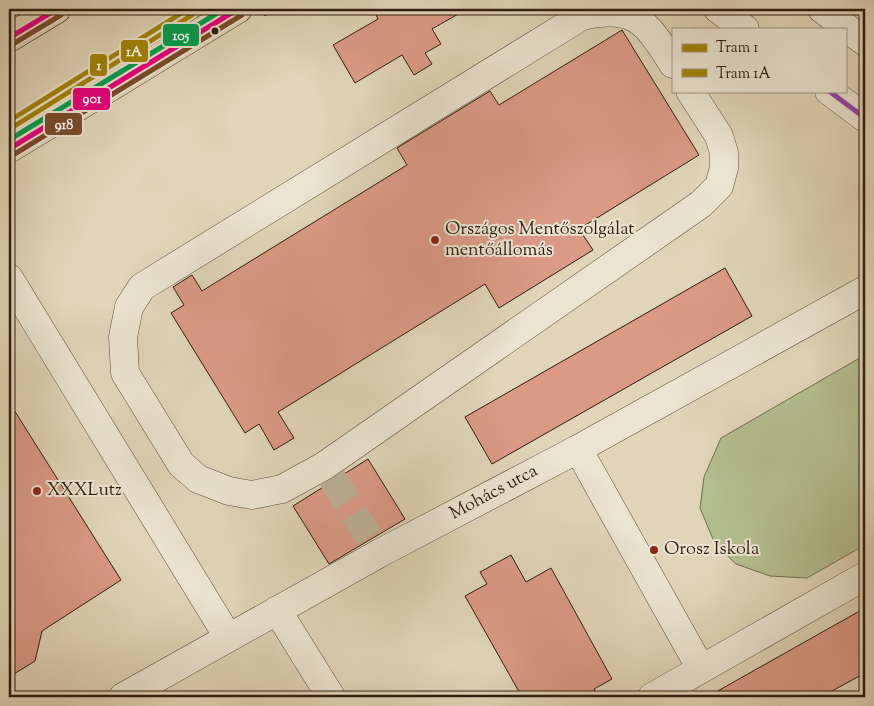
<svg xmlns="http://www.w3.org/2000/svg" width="874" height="706" font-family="'Sorts Mill Goudy',serif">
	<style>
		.green { fill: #b3bd8e; stroke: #706d4f }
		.building { fill: #db9a86; stroke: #2e1d10 }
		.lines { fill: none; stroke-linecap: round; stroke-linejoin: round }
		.minor-tunnel { stroke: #bcb096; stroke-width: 28; stroke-dasharray: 28 14; stroke-linecap: butt }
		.minor-casing { stroke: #5a4b3a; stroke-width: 29 }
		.major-casing { stroke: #2e1d10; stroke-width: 29 }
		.path { stroke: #2e1d10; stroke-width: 3; stroke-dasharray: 4 2.5; stroke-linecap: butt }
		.minor { stroke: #ebe4d1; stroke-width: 28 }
		.major { stroke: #e0d5b8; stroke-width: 28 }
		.bus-1-casing { stroke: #ebe4d1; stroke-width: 9 }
		.bus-2-casing { stroke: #ebe4d1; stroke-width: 9 }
		.bus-3-casing { stroke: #ebe4d1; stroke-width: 9 }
		.bus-4-casing { stroke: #ebe4d1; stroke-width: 9 }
		.bus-1 { stroke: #e5007d; stroke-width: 5 }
		.bus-2 { stroke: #7a4b2a; stroke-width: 5 }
		.bus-3 { stroke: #029f4e; stroke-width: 5 }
		.bus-4 { stroke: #8e44ad; stroke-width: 5 }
		.tram-1-casing { stroke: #ebe4d1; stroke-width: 9 }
		.tram-2-casing { stroke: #ebe4d1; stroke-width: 9 }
		.tram-1 { stroke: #a18407; stroke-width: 5 }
		.tram-2 { stroke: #a18407; stroke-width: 5 }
		.bus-dot { fill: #2e1d10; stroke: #ebe4d1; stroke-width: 2 }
		.poi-dot { fill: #8f2418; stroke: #ebe4d1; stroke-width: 2 }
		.labels { text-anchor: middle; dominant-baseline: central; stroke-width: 4; stroke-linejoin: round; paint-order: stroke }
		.poi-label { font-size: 18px; fill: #2e1d10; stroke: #ebe4d1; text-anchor: start }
		.street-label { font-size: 18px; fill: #2e1d10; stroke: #ebe4d1 }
		.line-badge { stroke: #ebe4d1; stroke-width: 2 }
		.badge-label { font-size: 14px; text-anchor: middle; font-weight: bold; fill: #fff }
	</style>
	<rect width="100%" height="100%" fill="#e0d5b8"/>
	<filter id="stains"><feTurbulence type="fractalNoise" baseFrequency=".004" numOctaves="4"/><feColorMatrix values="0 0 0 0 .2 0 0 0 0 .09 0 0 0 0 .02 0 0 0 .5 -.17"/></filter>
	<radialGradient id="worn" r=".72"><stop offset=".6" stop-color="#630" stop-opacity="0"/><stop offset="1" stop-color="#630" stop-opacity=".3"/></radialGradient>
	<path class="green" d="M865,355V545L807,578L770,576L736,564L715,544L700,508L704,477L721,438Z"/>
	<path class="building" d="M373,9H467L432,29L441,44L425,53L432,64L414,75L402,55L355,83L333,45L378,19Z
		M622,30L699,155L579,229L593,250L499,308L485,284L278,412L294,438L274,450L259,424L245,433L171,313L184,305L173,287L192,275L202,291L407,165L397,148L490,91L499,105Z
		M725,268L752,316L492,464L465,417Z
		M9,402L121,580L42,631L35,661L9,677Z
		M368,459L405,519L329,564L293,506Z
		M511,555L526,582L551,568L612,679L594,689L599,697H522L465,596L487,584L480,572Z
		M865,608V673L821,697H707Z"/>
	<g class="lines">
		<path class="minor-tunnel" d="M332,478L371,540"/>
		<g class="minor-casing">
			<path id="minor" d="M718,9L745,29
				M822,9L865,42
				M673,64C646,22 636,4 582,16L142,287L129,307L123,337L125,373L181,464L198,479L229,491L252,495L282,489L324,466L701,204L719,186L724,168V153L719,136L690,91
				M829,91L865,118
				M9,278L228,637
				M578,449L701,669
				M277,610L331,697
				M123,697L380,553L578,449L865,290
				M652,697L865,576"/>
		</g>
		<g class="major-casing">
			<path id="major" d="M9,38L57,9
				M9,149L238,9"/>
		</g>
		<path class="path" d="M264,15L275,9"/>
		<use href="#minor" class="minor"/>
		<use href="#major" class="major"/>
		<g class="bus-1-casing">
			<path id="bus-1" d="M9,38L57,9
				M9,149L238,9"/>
		</g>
		<g class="bus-2-casing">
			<path id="bus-2" d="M13,44L61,15
				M13,155L242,15"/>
		</g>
		<g class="bus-3-casing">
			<path id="bus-3" d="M9,140L224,9"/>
		</g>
		<g class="bus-4-casing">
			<path id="bus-4" d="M829,91L865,118"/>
		</g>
		<use href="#bus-1" class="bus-1"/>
		<use href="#bus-2" class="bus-2"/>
		<use href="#bus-3" class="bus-3"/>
		<use href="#bus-4" class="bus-4"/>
		<g class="tram-1-casing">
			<path id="tram-1" d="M9,121L188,9"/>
		</g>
		<g class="tram-2-casing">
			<path id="tram-2" d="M13,127L192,15"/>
		</g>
		<use href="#tram-1" class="tram-1"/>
		<use href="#tram-2" class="tram-2"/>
	</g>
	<circle class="bus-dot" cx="215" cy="31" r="4.5"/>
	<g class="poi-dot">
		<circle cx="435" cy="240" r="5"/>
		<circle cx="37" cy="491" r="5"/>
		<circle cx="654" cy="550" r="5"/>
	</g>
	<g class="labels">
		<g class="poi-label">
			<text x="445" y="230">Országos Mentőszolgálat<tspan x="445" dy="21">mentőállomás</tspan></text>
			<text x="47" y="491">XXXLutz</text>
			<text x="664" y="550">Orosz Iskola</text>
		</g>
		<g class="street-label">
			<text transform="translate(494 493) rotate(-28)">Mohács utca</text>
		</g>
	</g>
	<g class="line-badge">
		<rect x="162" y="23" width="38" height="24" rx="5" fill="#029f4e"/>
		<rect x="120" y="39" width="29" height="24" rx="5" fill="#a18407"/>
		<rect x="89" y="53" width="19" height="24" rx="5" fill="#a18407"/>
		<rect x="72" y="87" width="39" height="24" rx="5" fill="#e5007d"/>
		<rect x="44" y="112" width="39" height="24" rx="5" fill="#7a4b2a"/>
	</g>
	<g class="badge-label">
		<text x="181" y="40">105</text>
		<text x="134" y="56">1A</text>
		<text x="99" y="70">1</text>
		<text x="92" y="103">901</text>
		<text x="64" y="129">918</text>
	</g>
	<rect width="874" height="706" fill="none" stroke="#e0d5b8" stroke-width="30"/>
	<rect x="10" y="10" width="854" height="686" fill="none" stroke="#2e1d10" stroke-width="2.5"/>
	<rect x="15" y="15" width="844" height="676" fill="none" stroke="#2e1d10"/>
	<rect x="672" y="28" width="175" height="65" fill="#ebe4d1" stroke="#9f9484"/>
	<rect x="682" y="44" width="25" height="8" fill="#a18407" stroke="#9f9484"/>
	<text x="716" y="52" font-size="15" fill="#2e1d10">Tram 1</text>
	<rect x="682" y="69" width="25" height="8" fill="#a18407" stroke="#9f9484"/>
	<text x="716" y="78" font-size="15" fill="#2e1d10">Tram 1A</text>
	<rect width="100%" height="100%" filter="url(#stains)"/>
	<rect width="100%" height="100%" fill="url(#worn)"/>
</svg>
